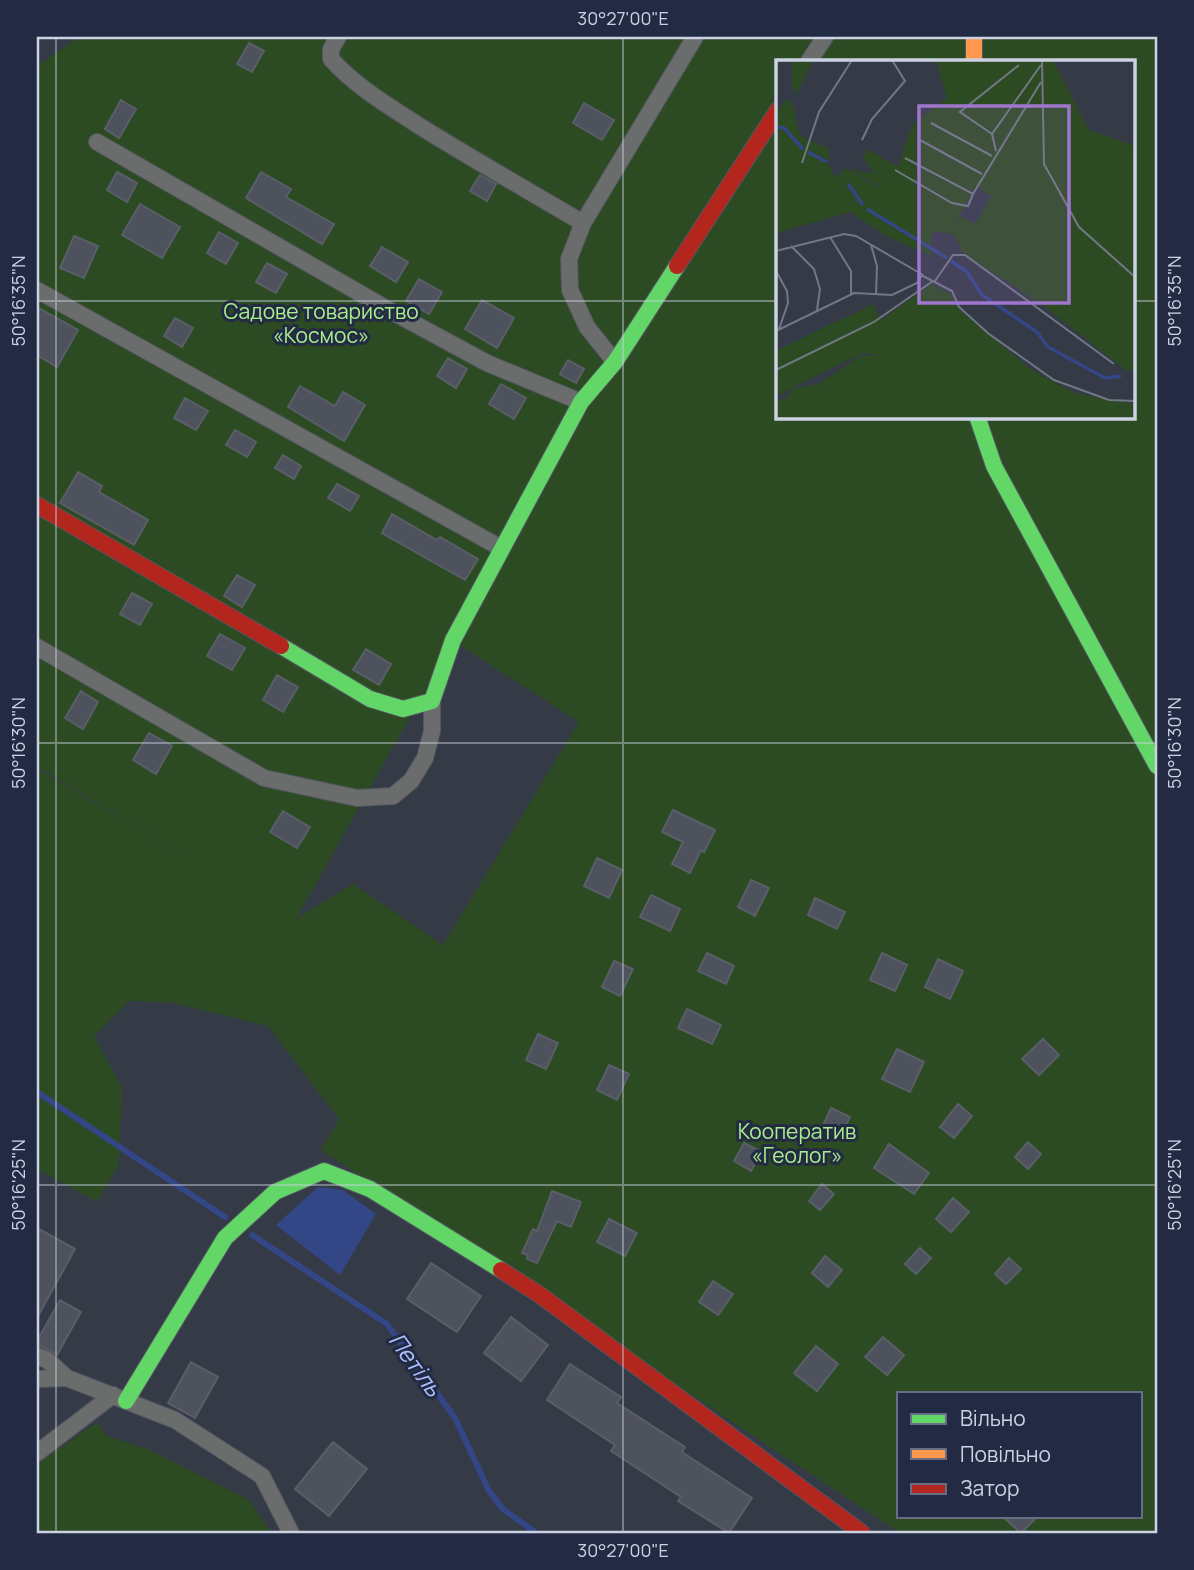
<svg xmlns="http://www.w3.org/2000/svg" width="1194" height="1570" font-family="Manrope,sans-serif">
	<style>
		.green { fill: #2d4b22; fill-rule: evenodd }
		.water { fill: #334686 }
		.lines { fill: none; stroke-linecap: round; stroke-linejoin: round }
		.stream { stroke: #334686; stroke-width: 6 }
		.building { fill: #4e525d; stroke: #595e69; stroke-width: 2 }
		.street-casing { stroke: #525661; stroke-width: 18 }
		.fast-casing { stroke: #525661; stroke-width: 18 }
		.slow-casing { stroke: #525661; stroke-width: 18 }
		.jam-casing { stroke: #525661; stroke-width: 18 }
		.street { stroke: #6a6d6c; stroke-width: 16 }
		.fast { stroke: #63d668; stroke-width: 16 }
		.slow { stroke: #ff974d; stroke-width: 16 }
		.jam { stroke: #b3261e; stroke-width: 16 }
		.ticks { fill: none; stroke: #ccd2e2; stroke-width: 2; stroke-opacity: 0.45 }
		.labels { text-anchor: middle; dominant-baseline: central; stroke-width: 6; stroke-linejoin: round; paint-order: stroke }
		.park-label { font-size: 21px; fill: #a9ee8b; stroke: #232b44 }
		.water-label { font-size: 23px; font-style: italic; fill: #acc1fe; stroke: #232b44 }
		.inset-river { fill: none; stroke: #334686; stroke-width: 3.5 }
		.inset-road { fill: none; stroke: #717785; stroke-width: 2 }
		.view { fill: #9f77cf; fill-opacity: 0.15; stroke: #9f77cf; stroke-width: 3.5 }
		.inset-edge { fill: none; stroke: #ccd2e2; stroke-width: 3.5 }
		.neatline { fill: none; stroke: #ccd2e2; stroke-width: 2.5 }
		.ticks-label { font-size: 18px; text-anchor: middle; fill: #ccd2e2 }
	</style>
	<rect width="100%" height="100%" fill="#353a47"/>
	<path class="green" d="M79,37H1157V1533H900L321,1150L339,1119L268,1026L173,1003L129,1001L94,1036L122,1088L119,1164L97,1202L37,1169V769L186,856L37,767V66ZM778,61H1133V416H778ZM453,641L579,722L443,945L353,884L296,919ZM898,1393H1140V1516H898Z
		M97,1422L106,1436L148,1449L249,1500L272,1533H37V1464Z"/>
	<path class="water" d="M318,1187L343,1190L376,1214L340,1275L276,1225Z"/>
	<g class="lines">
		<path class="stream" d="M37,1092L225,1217
			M252,1235L387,1324L455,1418L489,1491L503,1509L536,1533"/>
	</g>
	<path class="building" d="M249,43L264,51L252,72L237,64Z
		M121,100L136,109L119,138L105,129Z
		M584,103L614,120L602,140L573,123Z
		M117,172L137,183L127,202L107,190Z
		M261,172L291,189L286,197L334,224L322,244L246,198Z
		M480,175L496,184L487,201L470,191Z
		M140,204L180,227L162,258L122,235Z
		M219,232L238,243L226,264L207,253Z
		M74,236L98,246L84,278L60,268Z
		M382,247L408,262L396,282L370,266Z
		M267,263L287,274L276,293L256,282Z
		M419,279L442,292L429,314L406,301Z
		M482,300L514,318L497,348L465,329Z
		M37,307L78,330L57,367L37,355Z
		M175,318L193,328L182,347L164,336Z
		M448,358L467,369L456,388L437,376Z
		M568,360L584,369L576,383L560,374Z
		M501,384L526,398L514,419L489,404Z
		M300,386L335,406L343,392L365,405L344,441L288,407Z
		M185,398L208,411L196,430L174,418Z
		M235,430L256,442L247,457L226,445Z
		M283,455L301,466L294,479L275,468Z
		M78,472L102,486L99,492L148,520L134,545L60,503Z
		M337,484L359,496L350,511L328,498Z
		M392,514L437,540L440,537L478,559L465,580L382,533Z
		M237,575L255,585L242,607L224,596Z
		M132,593L152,604L140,625L120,614Z
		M220,634L245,648L232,670L207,656Z
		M366,649L391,664L379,685L353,670Z
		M277,675L298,687L283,712L263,700Z
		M81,691L98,702L83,729L65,718Z
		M149,733L172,746L156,774L133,760Z
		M673,810L715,830L704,852L701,850L690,873L672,864L683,842L662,832Z
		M283,811L310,827L297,848L270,832Z
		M597,858L622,870L609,898L584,886Z
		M751,880L769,888L755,916L738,907Z
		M651,895L680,909L670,931L640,917Z
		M815,898L845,912L837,929L808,915Z
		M707,953L734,966L726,984L698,971Z
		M882,953L907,965L895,991L870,980Z
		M938,959L963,971L950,999L925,987Z
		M614,961L633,969L620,996L602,987Z
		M687,1009L721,1025L712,1044L678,1028Z
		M538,1034L558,1043L546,1069L526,1060Z
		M1043,1039L1059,1055L1039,1075L1022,1059Z
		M897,1049L924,1062L910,1092L882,1079Z
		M609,1065L629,1074L617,1100L597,1090Z
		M958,1104L972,1116L954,1138L940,1127Z
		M831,1108L850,1117L840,1138L821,1130Z
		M1028,1142L1041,1154L1028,1169L1015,1157Z
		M744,1143L762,1152L751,1171L734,1161Z
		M889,1144L929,1173L914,1194L874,1168Z
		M822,1184L834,1194L820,1210L809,1201Z
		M552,1191L581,1202L571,1227L557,1221L537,1263L527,1259L528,1255L522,1253L533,1229L537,1231Z
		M953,1198L969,1212L951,1232L936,1219Z
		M609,1219L637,1233L625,1256L597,1242Z
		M37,1228L75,1249L37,1318Z
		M920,1248L931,1258L916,1274L905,1264Z
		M825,1256L842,1270L828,1287L812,1273Z
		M1009,1258L1021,1269L1006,1284L995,1274Z
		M431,1263L481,1296L457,1332L407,1299Z
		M713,1281L733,1294L718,1315L699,1302Z
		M60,1300L81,1312L57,1355L37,1344V1341Z
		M511,1317L548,1345L521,1381L484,1353Z
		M883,1337L904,1355L887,1375L865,1357Z
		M816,1346L838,1364L817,1391L794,1373Z
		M191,1362L218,1377L195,1418L168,1403Z
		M570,1364L621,1397L617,1403L685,1447L682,1452L752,1498L729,1533L678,1501L681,1497L611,1451L615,1445L547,1400Z
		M333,1442L367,1469L329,1516L295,1489Z
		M1002,1516H1038L1021,1533Z"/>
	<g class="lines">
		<g class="street-casing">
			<path id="street" d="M338,37L331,49V59C356,87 389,106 421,127C474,160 529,191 583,223
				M809,61L825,37
				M97,142L389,310L487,363L581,402
				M37,290L501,548
				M615,362L587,327L570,290L569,259L583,223L695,37
				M37,647L264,778L357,798L393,796L411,781L425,758L432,731V701
				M37,1356L47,1360L67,1378L175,1420L262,1476L291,1533
				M37,1379L67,1378
				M37,1453L113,1395"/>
		</g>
		<g class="fast-casing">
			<path id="fast" d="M977,416L994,466L1157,766
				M281,646L370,699L403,709L432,701L453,640L581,402L615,362L677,266
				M126,1401L225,1238L275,1192L324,1171L370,1189L501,1270"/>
		</g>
		<g class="slow-casing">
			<path id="slow" d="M974,37V61"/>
		</g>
		<g class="jam-casing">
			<path id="jam" d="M677,266L778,110
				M37,505L281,646
				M501,1270L540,1295L862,1533"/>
		</g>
		<use href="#street" class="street"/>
		<use href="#fast" class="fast"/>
		<use href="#slow" class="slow"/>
		<use href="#jam" class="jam"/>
	</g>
	<path class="ticks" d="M56,37V1533M623,37V1533M37,301H778M1133,301H1157M37,743H1157M37,1185H1157"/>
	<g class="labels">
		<g class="park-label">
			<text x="321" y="311">Садове товариство<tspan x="321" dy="24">«Космос»</tspan></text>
			<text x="797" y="1131">Кооператив<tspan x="797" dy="24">«Геолог»</tspan></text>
		</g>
		<g class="water-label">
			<text transform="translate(416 1364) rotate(54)">Петіль</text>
		</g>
	</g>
	<g transform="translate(776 60)">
		<rect width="359" height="359" fill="#353a47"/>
		<path d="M15,0H37L21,34L16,25ZM160,0H277L313,70L359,86V311L350,310L265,244L183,190L185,186L176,174L159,171L155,175V196L112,177L74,152L0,173V52L11,39L18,47L23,75L53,89L52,104L60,118L69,108L100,127L106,117L100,125L73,109L99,114L87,98L91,89L122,107L137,64L171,38ZM200,126L215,136L199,164L187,157L181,160ZM155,224L174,234L188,254L253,308L299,333L359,344V359H0V340L9,339L18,328L42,324L85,296H103L87,293L15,328L0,338V291L97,244L105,260Z" fill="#2d4b22" fill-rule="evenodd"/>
		<path class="inset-river" d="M0,67L8,68L27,89M32,92L51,102M72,124L87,145M91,149L171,198M175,201L191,212L206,235L261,272L272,287L329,318L345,316"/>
		<path class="inset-road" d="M266,0L268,104L303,167L359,217M155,63L216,96M216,74L184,52L243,5M86,80L96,59L129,21L116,0M144,80L206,114M220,91L216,74L265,5M129,98L197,134L265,22M26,103L43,52L76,0M119,110L176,143L192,146L197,134M54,177L75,211V235M95,185L101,206L100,235M15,186L38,209L44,229L41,250M0,191L68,174L80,176L147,215M0,211L11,231L12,243L3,269M145,215L176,231L183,247L213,274L278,320L333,340L359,341M159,221L177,195H189L338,304M0,271L78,233L116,235L141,223L146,215M0,310L98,262L157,221"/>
		<path class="view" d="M143,46H293V243H143Z"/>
		<rect width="359" height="359" class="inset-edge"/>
	</g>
	<rect width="1194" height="1570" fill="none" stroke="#232b44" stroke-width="77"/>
	<rect x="897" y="1392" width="245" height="126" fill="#232b44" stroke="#676e83" stroke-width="2"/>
	<rect x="911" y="1414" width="35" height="10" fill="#63d668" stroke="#676e83" stroke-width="2"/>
	<text x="960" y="1426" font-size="21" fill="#ccd2e2">Вільно</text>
	<rect x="911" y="1449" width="35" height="10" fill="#ff974d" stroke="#676e83" stroke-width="2"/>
	<text x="960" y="1462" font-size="21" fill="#ccd2e2">Повільно</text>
	<rect x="911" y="1484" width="35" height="10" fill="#b3261e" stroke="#676e83" stroke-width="2"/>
	<text x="960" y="1496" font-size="21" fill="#ccd2e2">Затор</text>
	<rect x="38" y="38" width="1118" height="1494" class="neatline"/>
	<g class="ticks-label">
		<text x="623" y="25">30°27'00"E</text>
		<text transform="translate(19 301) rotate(-90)" y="6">50°16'35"N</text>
		<text transform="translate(1175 301) rotate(-90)" y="6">50°16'35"N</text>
		<text transform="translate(19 743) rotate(-90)" y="6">50°16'30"N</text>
		<text transform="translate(1175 743) rotate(-90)" y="6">50°16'30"N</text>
		<text transform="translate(19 1185) rotate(-90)" y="6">50°16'25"N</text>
		<text transform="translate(1175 1185) rotate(-90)" y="6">50°16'25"N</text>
		<text x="623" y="1557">30°27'00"E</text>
	</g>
</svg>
